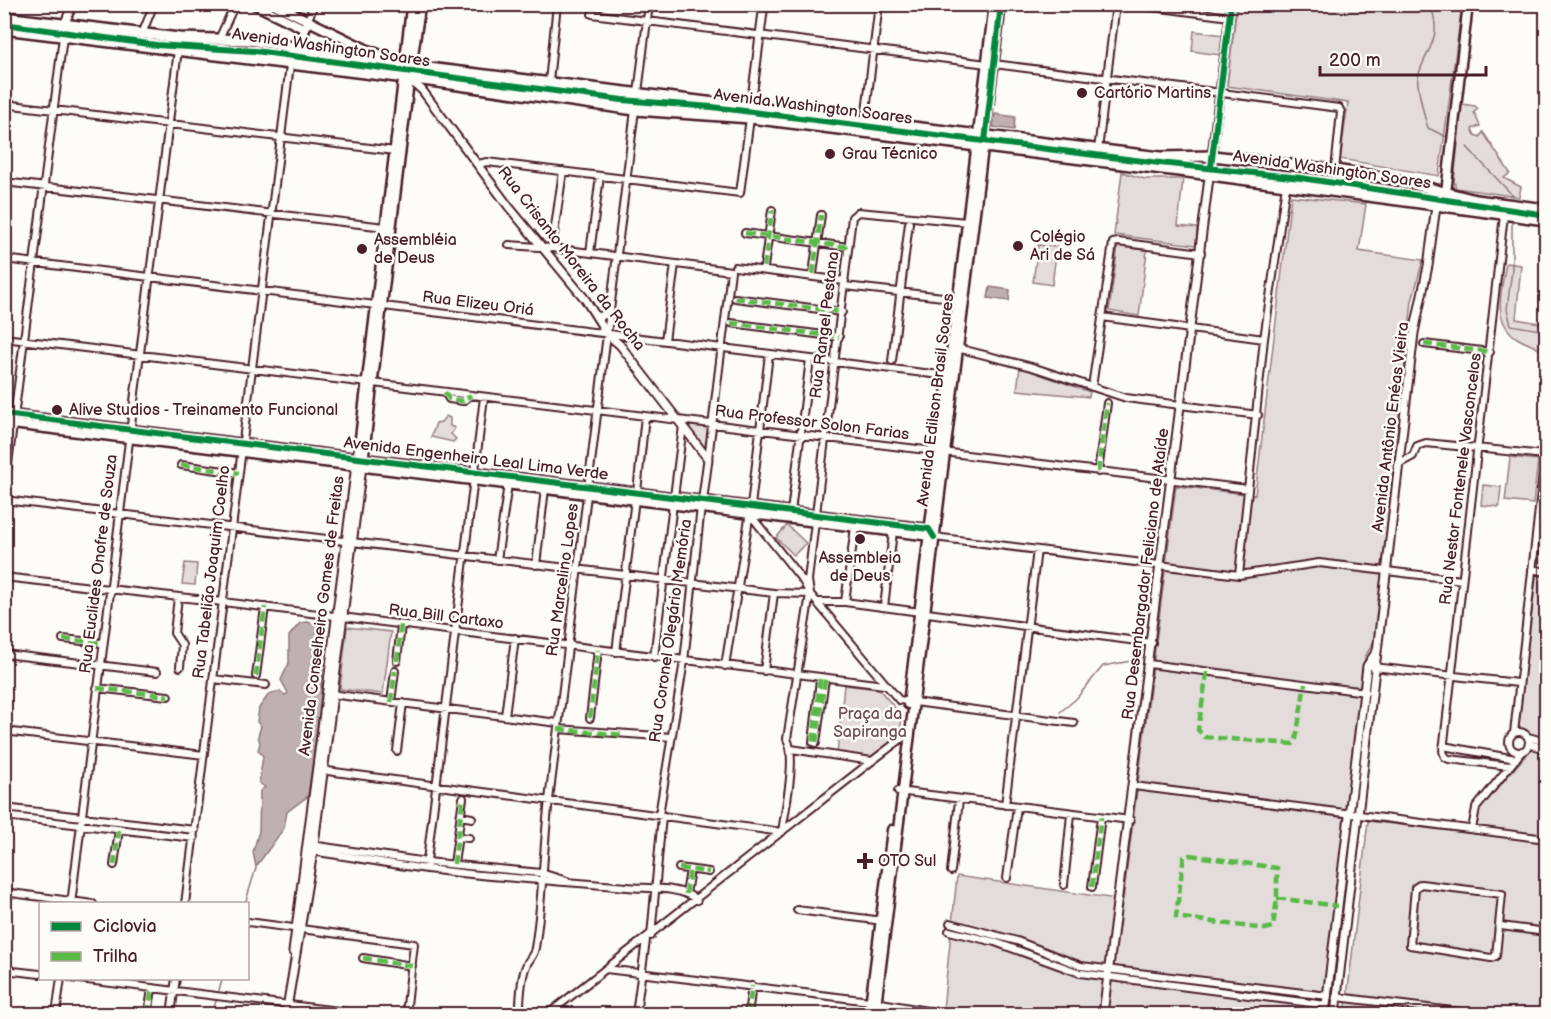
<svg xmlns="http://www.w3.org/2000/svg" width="1551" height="1019" font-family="'Balsamiq Sans',sans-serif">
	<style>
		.green { fill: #e3dcda; stroke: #967e82; stroke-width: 1.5 }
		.water { fill: #c0b1b1; stroke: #91777b; stroke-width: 1.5 }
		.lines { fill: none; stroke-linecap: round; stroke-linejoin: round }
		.stream { stroke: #91777b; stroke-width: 1.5 }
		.minor-casing { stroke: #4a1f2b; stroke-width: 10 }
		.tertiary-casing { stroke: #4a1f2b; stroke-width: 11 }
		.secondary-casing { stroke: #4a1f2b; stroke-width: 13 }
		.primary-casing { stroke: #4a1f2b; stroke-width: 14 }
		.trunk-casing { stroke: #4a1f2b; stroke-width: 14 }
		.minor { stroke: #fdfcf7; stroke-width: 6 }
		.tertiary { stroke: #fdfcf7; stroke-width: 7 }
		.secondary { stroke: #fdfcf7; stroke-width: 8 }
		.primary { stroke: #fdfcf7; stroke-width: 9 }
		.trunk { stroke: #fdfcf7; stroke-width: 9 }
		.quiet { stroke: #58b947; stroke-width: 4.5; stroke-dasharray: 9 4.5; stroke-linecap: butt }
		.cycleway-casing { stroke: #fdfcf7; stroke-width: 10 }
		.cycleway { stroke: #00873e; stroke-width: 6 }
		.poi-dot { fill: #4a1f2b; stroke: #fdfcf7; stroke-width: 2 }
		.labels { text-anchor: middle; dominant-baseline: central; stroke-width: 5; stroke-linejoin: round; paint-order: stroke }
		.street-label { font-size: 16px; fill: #4a1f2b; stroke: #fdfcf7 }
		.poi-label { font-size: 16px; fill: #4a1f2b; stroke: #fdfcf7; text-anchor: start }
		.park-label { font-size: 16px; fill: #704e57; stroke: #fdfcf7 }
	</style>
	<rect width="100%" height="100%" fill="#fdfcf7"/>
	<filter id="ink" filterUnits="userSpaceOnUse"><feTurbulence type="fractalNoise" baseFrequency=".0167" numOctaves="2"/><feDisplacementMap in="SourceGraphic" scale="12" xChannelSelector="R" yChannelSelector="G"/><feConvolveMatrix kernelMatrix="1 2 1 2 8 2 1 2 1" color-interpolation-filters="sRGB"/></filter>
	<g filter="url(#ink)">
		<path class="green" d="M1237,5H1462L1439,176L1340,159L1348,103L1227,86Z
			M1194,31L1223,35L1220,55L1192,51Z
			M1462,104L1475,106L1478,109L1474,112L1480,126L1472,129L1475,135L1480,137L1483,132L1510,173L1504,178L1521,187L1519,197L1456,188L1454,181Z
			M1122,172L1145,179H1183L1178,226L1197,228L1196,245L1114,235Z
			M1291,196L1366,204L1359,251L1423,260L1412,301L1374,641L1365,657L1323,1014H984L943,1009L957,876L1123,900L1176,486L1255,495Z
			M1038,245L1057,247L1052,285L1033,282Z
			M1118,246L1147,250L1139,316L1109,311Z
			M1506,263L1521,265L1516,319L1546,324V354C1536,345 1528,345 1517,338C1491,321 1502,288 1506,263Z
			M1020,367L1090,392L1089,397L1017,390Z
			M446,416L450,418V426L455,428L451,434L456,439L453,442L431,437L436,423L441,422Z
			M686,426L709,427L706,450H705Z
			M1510,457L1538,460L1533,504L1505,501Z
			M1483,485L1501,487L1499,507L1481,505Z
			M1546,493V1014H1345L1368,821L1476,834L1479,810L1532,748V735L1518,728Z
			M787,525L806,543L794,555L776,538Z
			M185,563L197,564L195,585L182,584Z
			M347,627L391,632L383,694L340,689Z
			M844,685L879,689L902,716L899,740L869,758L837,754Z"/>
		<path class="water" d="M995,114L1015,117L1014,130L993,127Z
			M990,287L1010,290L1009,301L988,298Z
			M308,622L320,627L316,632L319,637L317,641L324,645L320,711L308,796L287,812L284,828L256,867L253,852L259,831L260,791L265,787L259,783L263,756L258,750L260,743L258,736L261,726L257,722L259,708L269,694L280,691L285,695L288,693L281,680L289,663V636L300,623Z"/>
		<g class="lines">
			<path class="stream" d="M1430,4C1444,40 1426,47 1418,77C1416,83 1425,120 1428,128L1447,137
				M1467,147L1514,197
				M1512,220V270L1507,309L1511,325L1546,331
				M1060,712L1076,699L1103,666L1137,660
				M245,904L256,868
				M219,990L223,978
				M212,1014L216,1001"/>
			<g class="minor-casing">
				<path id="minor" d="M1130,4L1230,17
					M592,14L987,64
					M308,20L314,4
					M142,34L154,4
					M219,39L235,4
					M994,64L1339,108L1341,112L1335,170
					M549,82L557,4
					M638,93L649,4
					M4,104L395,151
					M865,120L879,4
					M1098,150L1116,4
					M478,164L487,162L740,193L750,118
					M4,182L385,227
					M1504,215L1443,751L1445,757L1449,759L1510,766
					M745,233L848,247
					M509,245L552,248L731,271L708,459
					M552,248L563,171
					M590,253L600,176
					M4,259L948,376
					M735,267L845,281
					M764,267L772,210
					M813,274L821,215
					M845,286L961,299
					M735,298L842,312
					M1102,317L1264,339
					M731,323L839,337
					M4,338L367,383
					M665,341L675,264
					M1424,344L1490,352
					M957,348L1032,367L1126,398L1258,415
					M892,361L909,223
					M373,383L1248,489
					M1092,387L1113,243L1118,242L1201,253
					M445,392L449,399L463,401L471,395
					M1400,463L1413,456L1417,446L1426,443L1545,455L1514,733
					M181,465L239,473
					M1098,472L1107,403
					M637,492L645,416
					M4,495L63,37
					M674,497L683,426
					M4,500L774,593L810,594
					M791,512L810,359
					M749,513L803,581L810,594L899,700L1074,723
					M934,537L1239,575L1319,563L1462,580
					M497,560L508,484
					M536,565L545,489
					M1532,569L1546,572
					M1239,575L1264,339L1286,185
					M4,577L223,602L884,685
					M178,597L174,633L182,645L180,667
					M818,602H845L1152,643
					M845,602L855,527
					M884,607L893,532
					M63,639L102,643
					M616,652L635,499
					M4,654L157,672
					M654,657L673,504
					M397,661L401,625
					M1149,664L1366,692
					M725,666L751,506L769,354
					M1373,667L1518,683
					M764,671L774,593
					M256,676L265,607
					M213,679L266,685
					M820,679L813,742L816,743L825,679
					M97,688L168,696
					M330,694L558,723
					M391,702L395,671
					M505,716L515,638
					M590,718L598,650
					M558,729L672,737
					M4,731L204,755
					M1509 742a10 10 0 1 1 20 0a10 10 0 1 1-20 0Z
					M1528,737L1546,742
					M1529,744L1546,749
					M1443,746L1516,759
					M791,749L872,761
					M397,751L403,703
					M320,770L782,832C785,810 797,757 787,739L810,594L808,580L815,522L852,217L858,212L967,222
					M1134,786L1546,839
					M898,791L1130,820
					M1005,805L1037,550
					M4,808L195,830
					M659,815L684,661L701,507
					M4,816L194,838
					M460,816L472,818
					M1472,829L1476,808L1522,751
					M458,837L469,838
					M311,845L427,862L541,873L567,881
					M310,851C349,856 388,864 427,869C494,878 560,881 627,887C648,889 681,886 697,900
					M454,864L463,798
					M114,865L119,830
					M679,868L709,872
					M426,869L484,397
					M951,871L959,800
					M1007,878L1017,807
					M1421,884L1502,894L1496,956L1491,958L1410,945L1415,888Z
					M1064,885L1071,814
					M1092,887L1101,817
					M4,892L93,904
					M686,894L690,870
					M71,904L178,50
					M185,904L290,65
					M797,910L883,921
					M248,922L414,944L406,1014
					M950,923L1017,941L1081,966L1328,996
					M1501,926L1546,932
					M949,931L995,942L1080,973L1326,1005
					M651,936L662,816
					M363,958L412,966
					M606,969L870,1001L944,1014
					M4,970L40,974
					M71,978L363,1014
					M1337,997L1477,1014
					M56,1014L61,978
					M148,1014L152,989
					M171,1014L176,978
					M519,1014C521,999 520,977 527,964C530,957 534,956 535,948C543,899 543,849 549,800L635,110
					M548,1014L872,761L905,736L909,737
					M636,1014L646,940
					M748,1014L752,986"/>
			</g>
			<g class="tertiary-casing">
				<path id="tertiary" d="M64,25L73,4
					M409,79L422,90L509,207L585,299L607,334L620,345L708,459L702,505
					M751,106L764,4
					M597,318L610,312
					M293,952L356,465
					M286,1014L313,852L362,466
					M1103,1014L1231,4
					M1325,1014L1364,692L1367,666L1376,652
					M1335,1014L1414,333L1428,266L1436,206"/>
			</g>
			<g class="secondary-casing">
				<path id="secondary" d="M254,4L305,29
					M274,4L368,50L405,64L357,463
					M300,48L306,25
					M1446,193L1468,4
					M4,414L929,529L931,532
					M4,423L931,536
					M363,462L411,65
					M908,704L994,4
					M869,1014L892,830
					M875,1014L1001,4"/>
			</g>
			<g class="primary-casing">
				<path id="primary" d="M405,64L412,4
					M411,65L420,4"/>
			</g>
			<g class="trunk-casing">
				<path id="trunk" d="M4,17L179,38L250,40L420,67L1160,157L1213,156L1335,170L1393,179L1476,200L1546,209
					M4,29L430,81L635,110L750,118L1203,174L1546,220"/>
			</g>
			<use href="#minor" class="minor"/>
			<use href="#tertiary" class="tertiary"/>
			<use href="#secondary" class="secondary"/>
			<use href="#primary" class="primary"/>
			<use href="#trunk" class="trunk"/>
			<path class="quiet" d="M745,233L848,247
				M764,267L772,210
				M813,274L821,215
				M735,298L842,312
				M731,323L839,337
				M1424,344L1490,352
				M445,392L449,399L463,401L471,395
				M181,465L239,473
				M1098,472L1107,403
				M63,639L102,643
				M397,661L401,625
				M1207,672L1198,730L1205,737L1293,744L1296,739L1305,684
				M256,676L265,607
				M820,679L813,742L816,743L825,679
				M97,688L168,696
				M391,702L395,671
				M590,718L598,650
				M558,729L625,735
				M1190,855L1277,868V898L1273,927L1265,929L1176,917L1183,862L1184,857Z
				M454,864L463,798
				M114,865L119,830
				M679,868L709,872
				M1092,887L1101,817
				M686,894L690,870
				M1277,898L1338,906
				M363,958L412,966
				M148,1014L152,989
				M748,1014L752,986"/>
			<g class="cycleway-casing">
				<path id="cycleway" d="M4,24L156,45L255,51L622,100L712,107L1151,162L1301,178L1546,215
					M985,141L1001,4
					M1211,167L1231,4
					M4,414L929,529L934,537"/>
			</g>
			<use href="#cycleway" class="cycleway"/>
		</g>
	</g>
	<g class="poi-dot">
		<circle cx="1082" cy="93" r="6"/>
		<circle cx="830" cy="154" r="6"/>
		<circle cx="1018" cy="246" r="6"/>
		<circle cx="362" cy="249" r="6"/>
		<circle cx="57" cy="410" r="6"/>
		<circle cx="860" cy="539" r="6"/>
		<path d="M862 852h6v6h6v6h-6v6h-6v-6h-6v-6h6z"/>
	</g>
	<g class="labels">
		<g class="street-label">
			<text transform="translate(331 48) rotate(8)">Avenida Washington Soares</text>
			<text transform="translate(813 107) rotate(7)">Avenida Washington Soares</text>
			<text transform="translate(1332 170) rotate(8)">Avenida Washington Soares</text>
			<text transform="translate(571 259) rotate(52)">Rua Crisanto Moreira da Rocha</text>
			<text transform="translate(478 304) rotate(7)">Rua Elizeu Oriá</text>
			<text transform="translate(825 325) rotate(-83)">Rua Rangel Pestana</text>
			<text transform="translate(936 400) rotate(-83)">Avenida Edilson Brasil Soares</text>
			<text transform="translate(812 423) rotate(7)">Rua Professor Solon Farias</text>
			<text transform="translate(1391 427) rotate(-83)">Avenida Antônio Enéas Vieira</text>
			<text transform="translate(476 459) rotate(7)">Avenida Engenheiro Leal Lima Verde</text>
			<text transform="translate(1461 479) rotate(-83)">Rua Nestor Fontenele Vasconcelos</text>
			<text transform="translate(99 564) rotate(-83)">Rua Euclides Onofre de Souza</text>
			<text transform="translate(212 572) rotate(-83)">Rua Tabelião Joaquim Coelho</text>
			<text transform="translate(1146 574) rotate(-83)">Rua Desembargador Feliciano de Ataíde</text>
			<text transform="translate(563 580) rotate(-82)">Rua Marcelino Lopes</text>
			<text transform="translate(322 616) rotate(-83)">Avenida Conselheiro Gomes de Freitas</text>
			<text transform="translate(446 617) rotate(7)">Rua Bill Cartaxo</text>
			<text transform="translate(671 631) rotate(-82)">Rua Coronel Olegário Memória</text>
		</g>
		<g class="poi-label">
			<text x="1094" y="93">Cartório Martins</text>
			<text x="842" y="154">Grau Técnico</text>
			<text x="1030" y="237">Colégio<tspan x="1030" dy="18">Ari de Sá</tspan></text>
			<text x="374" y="240">Assembléia<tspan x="374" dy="18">de Deus</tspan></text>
			<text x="69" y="410">Alive Studios - Treinamento Funcional</text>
			<text x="860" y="558" text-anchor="middle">Assembleia<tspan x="860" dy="18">de Deus</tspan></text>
			<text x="878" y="861">OTO Sul</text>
		</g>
		<g class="park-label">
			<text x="870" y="714">Praça da<tspan x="870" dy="18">Sapiranga</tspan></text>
		</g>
	</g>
	<rect width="1551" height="1019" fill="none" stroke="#fdfcf7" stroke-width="24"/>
	<rect x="12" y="12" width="1527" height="995" fill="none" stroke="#4a1f2b" stroke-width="2" filter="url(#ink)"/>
	<rect x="39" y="902" width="210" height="78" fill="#fdfcf7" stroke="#b5a4a5" stroke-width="1.5"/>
	<rect x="51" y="922" width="30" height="9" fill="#00873e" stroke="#b5a4a5" stroke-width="1.5"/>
	<text x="93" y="932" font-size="18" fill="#4a1f2b">Ciclovia</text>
	<rect x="51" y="952" width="30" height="9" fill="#58b947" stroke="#b5a4a5" stroke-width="1.5"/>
	<text x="93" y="962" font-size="18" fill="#4a1f2b">Trilha</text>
	<path d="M1320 66v9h166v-9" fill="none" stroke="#4a1f2b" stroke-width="3"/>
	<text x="1329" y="66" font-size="18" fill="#4a1f2b" stroke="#fdfcf7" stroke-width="4.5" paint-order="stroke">200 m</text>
</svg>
